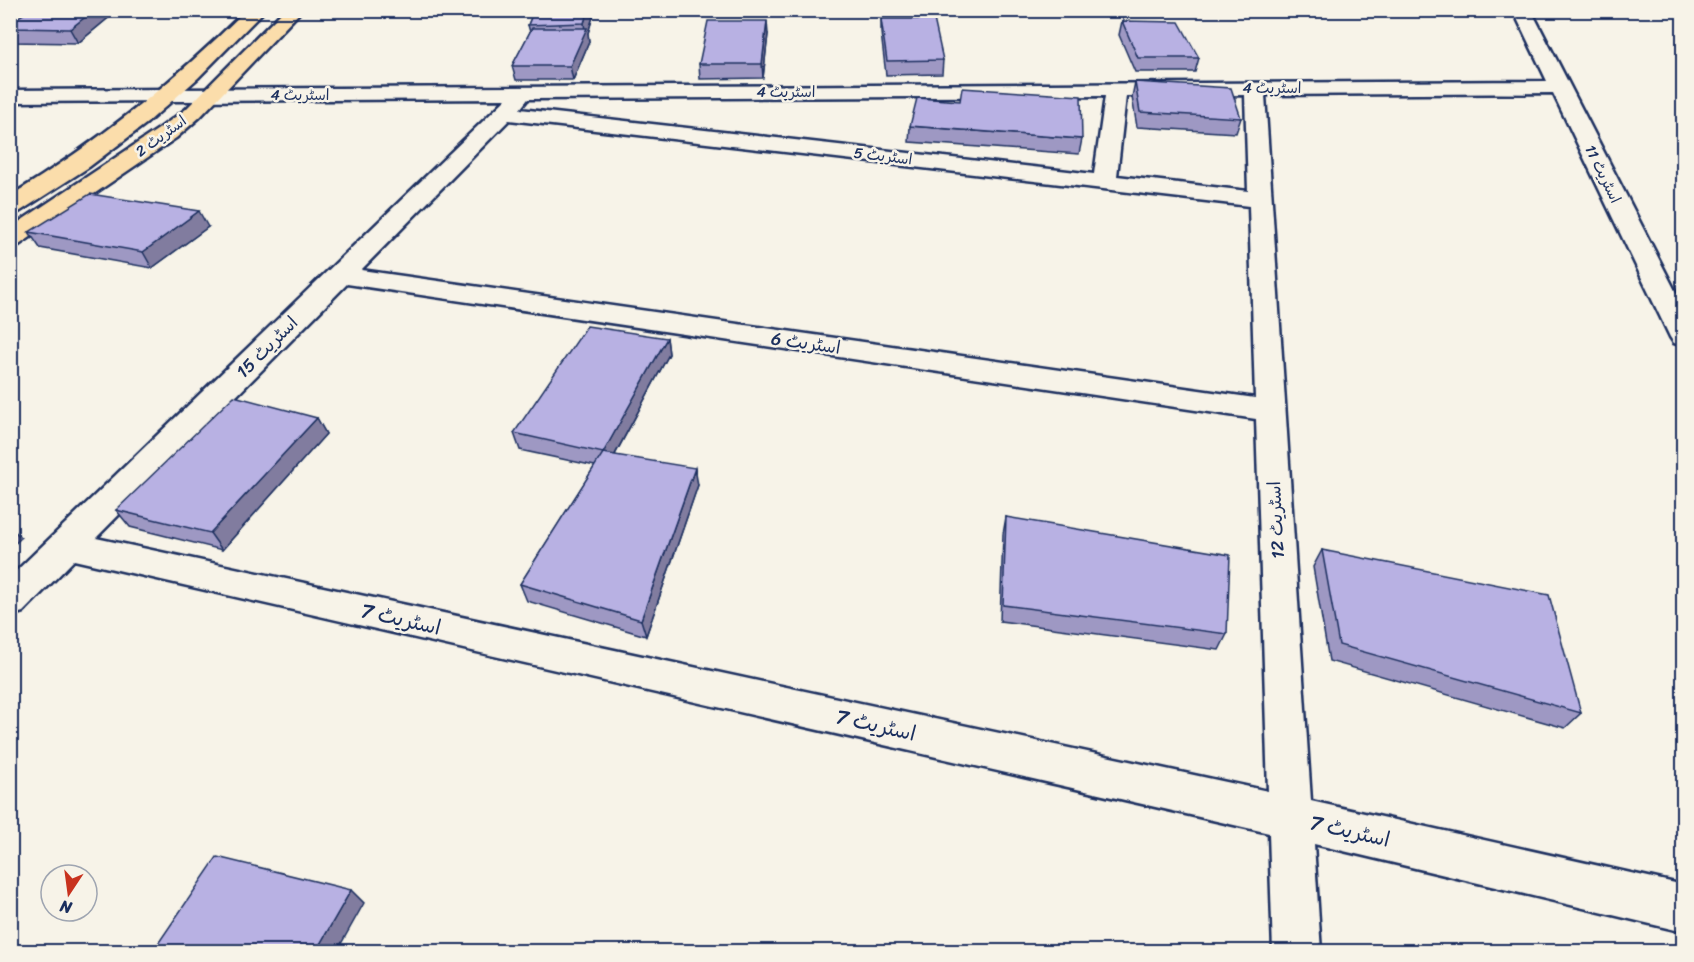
<svg xmlns="http://www.w3.org/2000/svg" width="1694" height="962" font-family="Sriracha,'Playpen Sans Arabic',sans-serif">
	<style>
		.lines { fill: none; stroke-linecap: round; stroke-linejoin: round }
		.minor-casing { stroke: #1b2f5e; stroke-width: 5 }
		.major-casing { stroke: #1b2f5e; stroke-width: 5 }
		.minor { fill: #f7f3e8; fill-rule: evenodd }
		.major { fill: #fbddab; fill-rule: evenodd }
		.wall { fill: #9e98c3; stroke: #1b2f5e; stroke-width: 1.5 }
		.shaded-wall { fill: #817c9f; stroke: #1b2f5e; stroke-width: 1.5 }
		.building { fill: #b8b1e3; stroke: #1b2f5e; stroke-width: 1.5 }
		.labels { text-anchor: middle; dominant-baseline: central; stroke-width: 5; stroke-linejoin: round; paint-order: stroke }
		.far-street-label { font-size: 15px; fill: #1b2f5e; stroke: #f7f3e8 }
		.street-label { font-size: 18px; fill: #1b2f5e; stroke: #f7f3e8 }
		.near-street-label { font-size: 21px; fill: #1b2f5e; stroke: #f7f3e8 }
	</style>
	<rect width="100%" height="100%" fill="#f7f3e8"/>
	<filter id="ink" filterUnits="userSpaceOnUse"><feTurbulence type="fractalNoise" baseFrequency=".0167" numOctaves="2"/><feDisplacementMap in="SourceGraphic" scale="12" xChannelSelector="R" yChannelSelector="G"/><feConvolveMatrix kernelMatrix="1 2 1 2 8 2 1 2 1" color-interpolation-filters="sRGB"/></filter>
	<g filter="url(#ink)">
		<g class="lines">
			<g class="minor-casing">
				<path id="minor" d="M1513,10H1531L1684,308V346L1674,343L1670,337L1553,93L1265,95L1311,801L1684,885V932L1314,844L1321,952H1273L1269,833L74,560L23,612L10,616V577L506,99L10,102V90L1547,81ZM1245,95L1248,191L1117,176L1126,96ZM1105,96L1094,174L520,109L528,99ZM509,120L1249,206L1255,398L361,270ZM347,284L1256,419L1268,791L96,538Z"/>
			</g>
			<g class="major-casing">
				<path id="major" d="M246,10H265L198,78L147,123L89,167L19,212L10,214V196C97,143 174,82 246,10Z
					M284,10H302L200,117L176,138L19,245L10,247V228L160,128L186,109Z"/>
			</g>
			<use href="#minor" class="minor"/>
			<use href="#major" class="major"/>
		</g>
		<path class="wall" d="M118,10L78,43L10,42V22Z
			M534,10H595L588,33L589,42L573,80H516L512,66L530,32L528,25Z
			M881,19L943,60L942,74L886,75L881,33Z
			M1122,21L1199,58L1195,72H1135L1119,35Z
			M768,34L763,78L700,79L699,64Z
			M1135,82L1241,118L1236,133L1137,127L1132,97Z
			M910,126L1082,139L1079,154L909,142Z
			M208,227L152,268L40,248L29,232Z
			M667,338L669,354L615,455L698,485L646,636L527,601L520,584L595,466L520,450L514,433Z
			M317,418L326,434L222,550L130,527L116,510Z
			M1006,517L1227,634L1219,650L1000,621L1003,534Z
			M1322,550L1581,713L1565,728L1329,661L1313,567Z"/>
		<path class="shaded-wall" d="M94,10H118L78,43L70,29Z
			M588,10H595L588,33L589,42L573,80L570,66L585,31L584,23Z
			M767,21L768,34L763,78L762,64Z
			M199,211L208,227L152,268L143,252Z
			M667,338L669,354L607,469L603,453Z
			M317,418L326,434L222,550L210,533Z
			M695,468L698,485L646,636L641,620Z
			M10,526L21,538L10,548Z
			M351,890L364,903L337,951H316Z"/>
		<path class="building" d="M30,10H94L70,29L10,28V22Z
			M534,10H588L584,23L528,25Z
			M881,19H934L943,60L887,61Z
			M708,21H767L762,64H699Z
			M1122,21L1179,22L1199,58H1138Z
			M532,28H587L570,66H512Z
			M1135,82L1231,88L1241,118L1140,112Z
			M962,88L1081,96L1082,139L910,126L917,98L960,101Z
			M90,194L199,211L143,252L29,232Z
			M587,326L667,338L603,453L514,433Z
			M234,396L317,418L210,533L116,510Z
			M603,453L695,468L641,620L520,584Z
			M1006,517L1230,555L1227,634L1003,605Z
			M1322,550L1549,595L1581,713L1339,645Z
			M217,857L351,890L316,951H153Z"/>
	</g>
	<g class="labels">
		<g class="far-street-label">
			<text x="1272" y="88">اسٹریٹ 4</text>
			<text x="786" y="92">اسٹریٹ 4</text>
			<text x="300" y="95">اسٹریٹ 4</text>
			<text transform="translate(161 136) rotate(-36)">اسٹریٹ 2</text>
			<text transform="translate(883 156) rotate(7)">اسٹریٹ 5</text>
			<text transform="translate(1603 174) rotate(64)">اسٹریٹ 11</text>
		</g>
		<g class="street-label">
			<text transform="translate(806 343) rotate(8)">اسٹریٹ 6</text>
			<text transform="translate(267 347) rotate(-45)">اسٹریٹ 15</text>
			<text transform="translate(1276 520) rotate(-93)">اسٹریٹ 12</text>
		</g>
		<g class="near-street-label">
			<text transform="translate(401 619) rotate(13)">اسٹریٹ 7</text>
			<text transform="translate(876 725) rotate(13)">اسٹریٹ 7</text>
			<text transform="translate(1350 831) rotate(13)">اسٹریٹ 7</text>
		</g>
	</g>
	<rect width="1694" height="962" fill="none" stroke="#f7f3e8" stroke-width="36"/>
	<rect x="18" y="18" width="1658" height="926" fill="none" stroke="#1b2f5e" stroke-width="2" filter="url(#ink)"/>
	<g transform="translate(69 893) rotate(193)"><circle r="28" fill="#f7f3e8" stroke="#9fa5b1" stroke-width="1.5"/>
	<path d="M0-4.5L10 22L0 15L-10 22Z" fill="#c8321e"/>
	<text y="-9" font-size="16" font-weight="bold" text-anchor="middle" fill="#1b2f5e">N</text>
	</g>
</svg>
